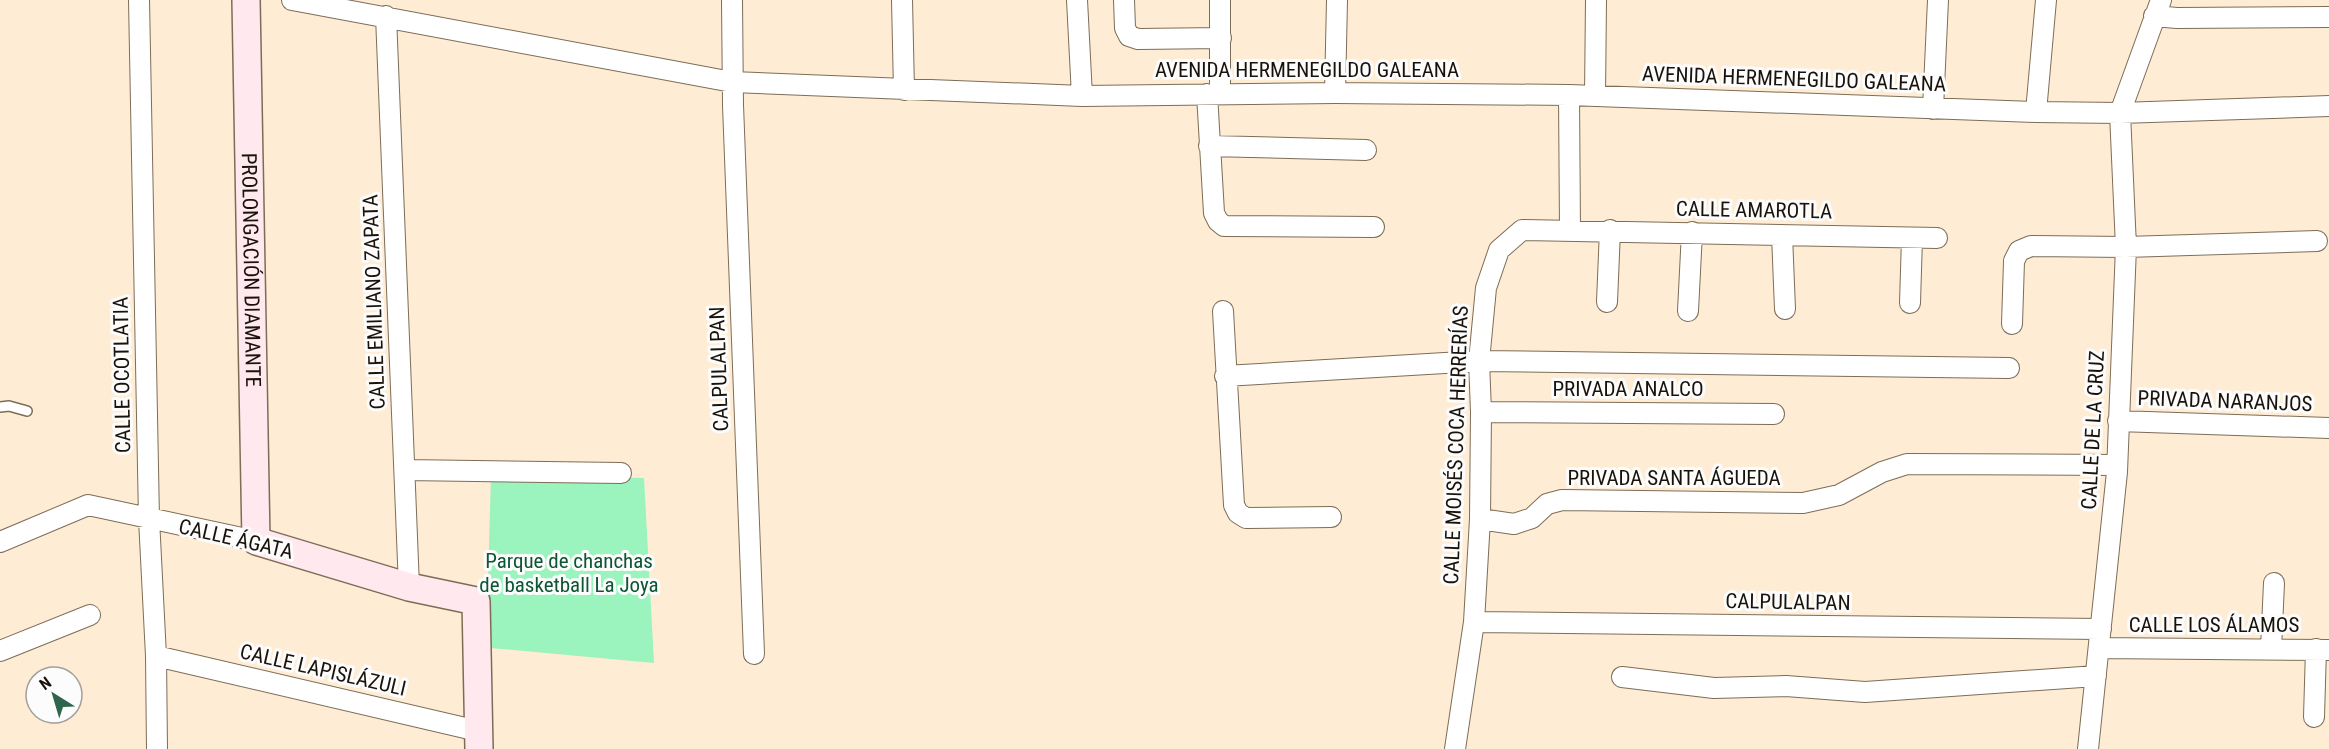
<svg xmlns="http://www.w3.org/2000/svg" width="2329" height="749" font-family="'Roboto Condensed',sans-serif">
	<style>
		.green { fill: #9bf3bd }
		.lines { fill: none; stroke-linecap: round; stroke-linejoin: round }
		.lane-casing { stroke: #7d6d58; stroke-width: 12 }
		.street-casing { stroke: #7d6d58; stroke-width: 22 }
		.secondary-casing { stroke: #7d6d58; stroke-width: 30 }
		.lane { stroke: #fff; stroke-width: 9 }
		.street { stroke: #fff; stroke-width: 20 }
		.secondary { stroke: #ffe8ee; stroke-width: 27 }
		.labels { text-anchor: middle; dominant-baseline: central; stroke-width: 6; stroke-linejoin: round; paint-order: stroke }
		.street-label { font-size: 21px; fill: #18120a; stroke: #fcfcfc }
		.park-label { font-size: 21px; fill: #0c5633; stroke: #fcfcfc }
	</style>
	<rect width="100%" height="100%" fill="#feecd4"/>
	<path class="green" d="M491,475L644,478L654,663L491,648L487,618Z"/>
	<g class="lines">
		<g class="lane-casing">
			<path id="lane" d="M0,407L9,406L27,411"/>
		</g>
		<g class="street-casing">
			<path id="street" d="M139,0L149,519L156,656L157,749
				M292,0L732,82L1082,96L1335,93L1569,95L2036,112L2120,113L2329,106
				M732,0L733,105L754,654
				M902,0L904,90
				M1077,0L1082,96
				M1124,0L1125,28L1129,36L1138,39L1221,38
				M386,16L409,587
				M2154,16L2177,18L2329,17
				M1335,93L1337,0
				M1207,94L1214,213L1218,221L1224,226L1374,227
				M1220,94V0
				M1569,95L1570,230
				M1595,96L1596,0
				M1933,109L1938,0
				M2036,112L2046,0
				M1209,146L1366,150
				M1782,235L1785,309
				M1607,302L1610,230
				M1910,303L1912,238
				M1223,311L1234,505L1238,513L1246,518L1331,517
				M1688,311L1692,232
				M2012,324L2014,261L2019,251L2031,246L2126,247L2317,241
				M1225,376L1479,361L2009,368
				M1481,412L1774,414
				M2118,421L2329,428
				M405,470L621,473
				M1480,519L1514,524L1532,518L1547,504L1562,500L1803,503L1839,495L1882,472L1907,464L2117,465
				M0,542L88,505L256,541
				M1474,622L2101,629
				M2099,648L2329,650
				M2271,649L2274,583
				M0,651L90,615
				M156,656L478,731
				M1622,677L1714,688L1786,686L1865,692L2096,676
				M2314,717L2316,649
				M1455,749L1474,622L1480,519L1481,412L1479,361L1486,288L1499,250L1522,230L1937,238
				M2088,749L2117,472L2126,247L2120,113L2161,0"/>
		</g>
		<g class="secondary-casing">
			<g id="secondary">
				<path id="s1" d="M246,0L256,541L409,587L476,601L479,749"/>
			</g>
		</g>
		<use href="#lane" class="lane"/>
		<use href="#street" class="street"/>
		<use href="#secondary" class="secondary"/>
	</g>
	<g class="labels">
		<g class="street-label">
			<text x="1307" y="70">AVENIDA HERMENEGILDO GALEANA</text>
			<text transform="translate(1794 79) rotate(2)">AVENIDA HERMENEGILDO GALEANA</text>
			<text transform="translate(1754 210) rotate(1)">CALLE AMAROTLA</text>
			<text stroke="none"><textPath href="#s1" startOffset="270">PROLONGACIÓN DIAMANTE</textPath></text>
			<text transform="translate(374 302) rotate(-92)">CALLE EMILIANO ZAPATA</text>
			<text transform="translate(719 369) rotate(-92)">CALPULALPAN</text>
			<text transform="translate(122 375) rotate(-91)">CALLE OCOTLATIA</text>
			<text x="1628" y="389">PRIVADA ANALCO</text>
			<text transform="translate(2225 401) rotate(2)">PRIVADA NARANJOS</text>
			<text transform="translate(2093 430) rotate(-87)">CALLE DE LA CRUZ</text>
			<text transform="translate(1456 445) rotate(-88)">CALLE MOISÉS COCA HERRERÍAS</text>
			<text x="1674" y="478">PRIVADA SANTA ÁGUEDA</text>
			<text transform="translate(236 539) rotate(13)">CALLE ÁGATA</text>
			<text transform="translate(1788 602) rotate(1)">CALPULALPAN</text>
			<text x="2214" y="625">CALLE LOS ÁLAMOS</text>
			<text transform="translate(323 670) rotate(13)">CALLE LAPISLÁZULI</text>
		</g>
		<g class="park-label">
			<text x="569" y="561">Parque de chanchas<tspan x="569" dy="24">de basketball La Joya</tspan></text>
		</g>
	</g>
	<g transform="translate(54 695) rotate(323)"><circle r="28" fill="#fcfcfc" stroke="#a19e9b" stroke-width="1.5"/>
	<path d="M0-4.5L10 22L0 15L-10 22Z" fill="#2e664d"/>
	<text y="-9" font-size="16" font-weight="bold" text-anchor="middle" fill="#18120a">N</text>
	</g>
</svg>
